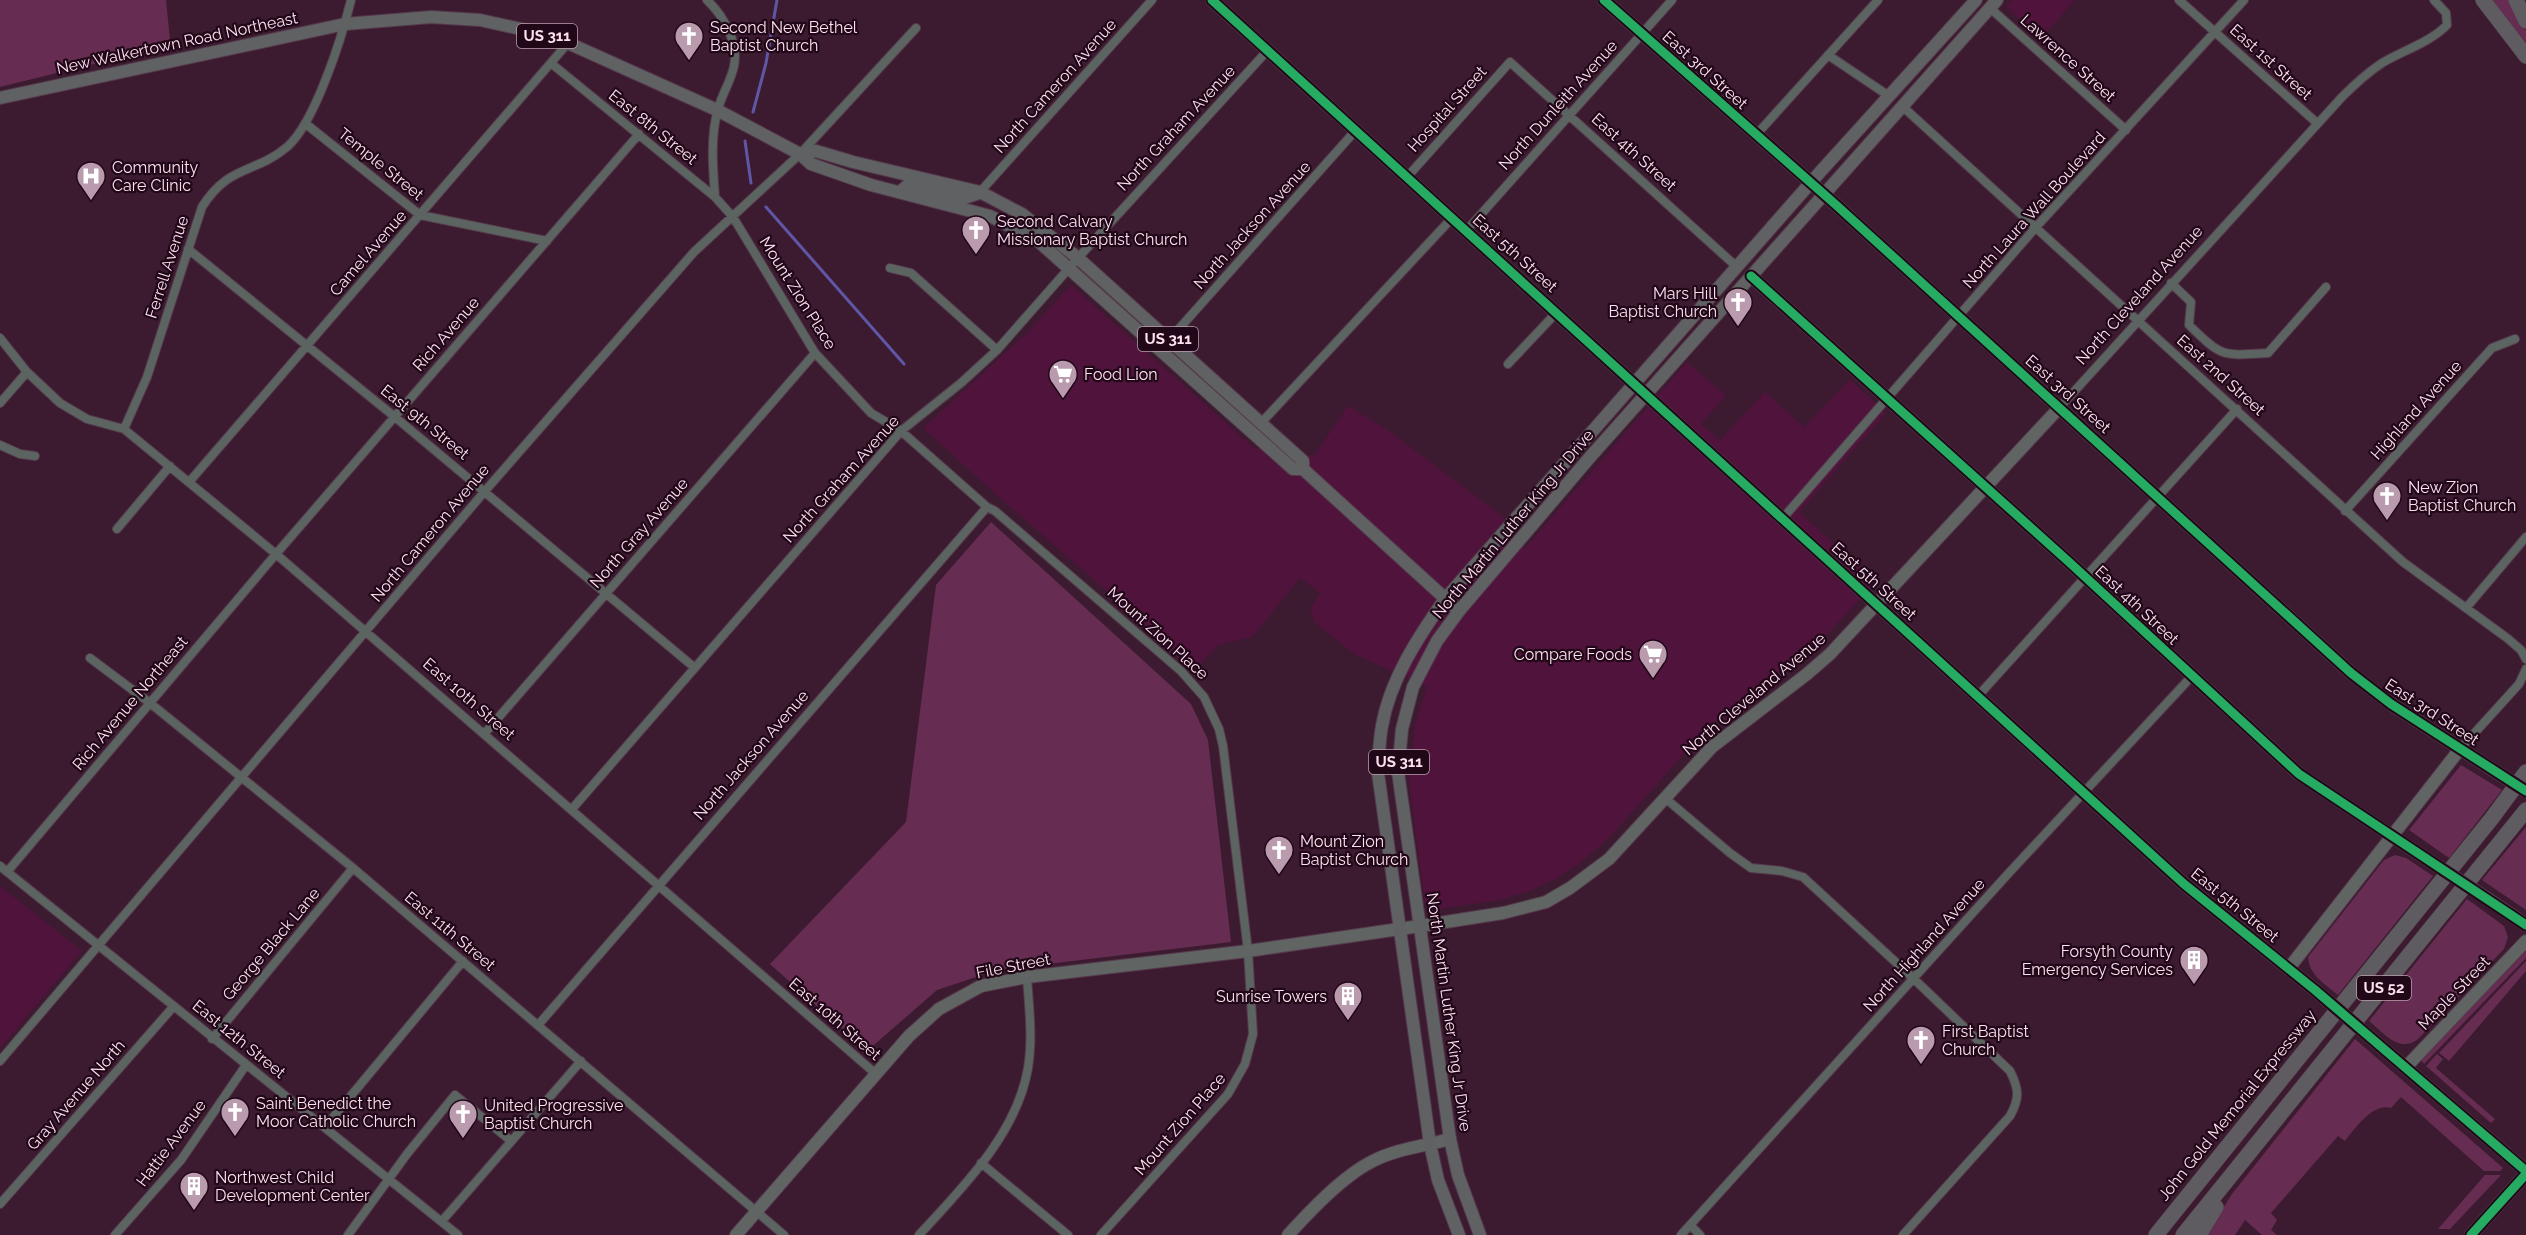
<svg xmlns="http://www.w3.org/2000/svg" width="2526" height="1235" font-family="Raleway,sans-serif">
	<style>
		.built { fill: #50133c }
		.green { fill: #672c52 }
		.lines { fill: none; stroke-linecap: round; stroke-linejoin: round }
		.stream { stroke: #5f57a6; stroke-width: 3 }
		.street-casing { stroke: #55394b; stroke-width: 10 }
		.secondary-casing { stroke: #55394b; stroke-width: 14 }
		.primary-casing { stroke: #55394b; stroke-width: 14 }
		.highway-casing { stroke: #55394b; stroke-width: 16 }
		.street { stroke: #5b6461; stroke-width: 8 }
		.secondary { stroke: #606463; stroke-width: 12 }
		.primary { stroke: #5f6163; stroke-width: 12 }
		.highway { stroke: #5e5c60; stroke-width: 15 }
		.secondary-bridge-casing { stroke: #55394b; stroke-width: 14; stroke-linecap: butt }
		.secondary-bridge { stroke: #606463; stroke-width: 12 }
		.cycleway-casing { stroke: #210818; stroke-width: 13 }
		.cycleway { stroke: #26ab63; stroke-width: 9 }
		.labels { text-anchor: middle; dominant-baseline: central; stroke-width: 4.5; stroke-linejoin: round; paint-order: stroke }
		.shield { fill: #210818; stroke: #bc9faf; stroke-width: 1.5 }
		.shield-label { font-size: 15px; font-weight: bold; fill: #fee0f0 }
		.poi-label { font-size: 16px; fill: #fee0f0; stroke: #210818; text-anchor: start }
		.street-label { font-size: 16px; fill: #fee0f0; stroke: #210818 }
	</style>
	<rect width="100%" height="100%" fill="#3c1b31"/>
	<path class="built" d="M2011,0H2075L2041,39L2006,7Z
		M1071,285L1253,447L1314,456L1348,406L1389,431L1501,515L1525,548L1687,362L1726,396L1701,424L1720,440L1765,392L1804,427L1850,379L1886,413L1799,512L1876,582L1821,641L1752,690L1707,728L1610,837L1584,860L1554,880L1529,891L1500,900L1432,910L1425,903L1409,781L1415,725L1427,687L1356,655L1315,623L1310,609L1320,593L1300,578L1252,637L1218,645L1196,669L992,491L923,428L1026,334Z
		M0,886L82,951L0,1048Z"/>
	<path class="green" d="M0,0H166L171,50L89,65L0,87Z
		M2491,0H2510L2526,31V47Z
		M991,522L1191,704L1208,740L1231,942L997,970L937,990L867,1051L770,964L906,822L936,585Z
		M2461,765L2502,790L2449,858L2409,830Z
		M2526,827V910L2482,880Z
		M2395,855L2406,858L2433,876L2338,995C2325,984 2309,975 2308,957L2384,860Z
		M2467,899L2504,926L2508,937L2504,949L2418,1039C2399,1054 2383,1032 2369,1021Z
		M2526,951V958L2424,1064L2421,1060Z
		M2526,961V971L2449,1061L2439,1053Z
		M2355,1039L2503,1168L2500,1171H2484L2401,1097L2391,1108C2372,1103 2355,1129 2345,1141L2338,1136L2271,1213L2277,1220L2271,1230L2277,1235H2262L2245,1220L2235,1235H2206L2232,1194Z
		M2437,1054L2443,1059L2436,1068L2495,1119L2491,1123L2426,1066Z
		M2485,1175H2501L2450,1229H2438Z"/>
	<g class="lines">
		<path class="stream" d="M753,112L766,63L777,0
			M745,141L751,183
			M766,207L904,364"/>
		<g class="street-casing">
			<path id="street" d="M707,0C723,15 739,43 734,66C731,81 722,94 718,109C710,137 713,169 715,197
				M2179,0L2317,123
				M1990,8L2126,130
				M1828,55L1889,96
				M552,64L715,197L733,217L815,353L871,413L901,431L987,507L995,511L1181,671L1204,697L1219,729L1223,746L1248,951L1253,1034L1245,1064L1228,1094L1101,1235
				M1902,106L2403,562L2507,638L2521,650L2526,659
				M306,124L420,215L547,241
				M1756,135L1878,0
				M1408,176L1510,62L1737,267
				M980,192L1152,0
				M1467,230L1672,0
				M188,249L395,417L695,668
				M890,268L911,273L997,350
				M2171,283L2191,302L2189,325C2222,357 2221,356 2268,353L2326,287
				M0,338L27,372L60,403L87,419L124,429L276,554L876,1074
				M1169,340L1356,130
				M1508,364L1557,312
				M0,403L27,372
				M2060,407L2342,97C2355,84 2367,73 2382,63C2404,50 2429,43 2447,25L2446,13L2434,0
				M1261,423L1453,217
				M124,429L147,377L202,207C229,164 255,174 287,147C315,123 342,37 351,0
				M0,445L20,454L35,456
				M190,481L568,43
				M2345,511L2492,348L2515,339
				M1783,518L2036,227L2244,0
				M117,529L170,466
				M2466,608L2526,537
				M90,658L150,703L353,868L784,1235
				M1978,696L2237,409
				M485,733L815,353
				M2460,749L2519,684L2526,669
				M1665,798L1730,853L1751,868L1782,871L1803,877L1914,979L2010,1071C2019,1089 2020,1098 2010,1116L1903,1235
				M572,809L901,431L961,383L997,350L1078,258L1268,50
				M0,866L458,1235
				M7,872L276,554L639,134
				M539,1024L987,507
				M212,1039L353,868
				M0,1061L485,491L694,252L800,154L916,28
				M325,1127L463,961
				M981,1163L1068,1235
				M0,1204L174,1006
				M442,1221L581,1061
				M1690,1225L1700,1235
				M115,1235L181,1160L246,1065
				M348,1235L407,1154L455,1095L511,1141
				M919,1235C962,1188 1017,1134 1028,1068C1033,1038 1029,1007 1027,977
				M1681,1235L2007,875L2192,676"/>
		</g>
		<g class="secondary-casing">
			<path id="secondary" d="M1212,0L2184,884L2315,990
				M1604,0L1835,204L2351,673L2391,704L2490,768
				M1751,276L2069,562L2299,774L2422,856
				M2488,899L2526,925
				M2289,968L2460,749
				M2364,1032L2526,1171
				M2406,1067L2526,941
				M736,1235L909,1036L939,1009L981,986L1027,977L1248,951L1420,926L1503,913L1546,902L1570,888L1609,859L1712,747L1807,674L1830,654L2060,407
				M1288,1235C1310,1211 1342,1177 1371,1162C1395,1149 1424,1146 1450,1139"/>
		</g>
		<g class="primary-casing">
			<path id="primary" d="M0,98L345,24L431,17L480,20L530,31L568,43L717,110L800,154L811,164L871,185L990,216L1037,240L1293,469H1303
				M800,154L816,151L853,162L980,192L1022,214L1078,258L1303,461V469L1315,480L1459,611
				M900,192L908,185L964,198L979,193
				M1459,1235L1438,1180L1430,1144L1378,773C1379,757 1379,741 1382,726C1390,680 1418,637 1445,599L1821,171L1976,0
				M1480,1235L1458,1175L1450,1139L1398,772L1402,729L1413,687L1437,641L1459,611L1591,456L1997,0
				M2471,1235L2526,1174"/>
		</g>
		<g class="highway-casing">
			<path id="highway" d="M2483,0L2526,56
				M2516,0L2526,21
				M2156,1235L2492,818L2526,772
				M2183,1235L2526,810
				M2199,1235L2216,1207"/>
		</g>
		<use href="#street" class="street"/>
		<use href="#secondary" class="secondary"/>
		<use href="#primary" class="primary"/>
		<use href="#highway" class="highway"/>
		<g class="secondary-bridge-casing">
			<path id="secondary-bridge" d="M2490,768L2526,791
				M2422,856L2488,899
				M2315,990L2364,1032"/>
		</g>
		<use href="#secondary-bridge" class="secondary-bridge"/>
		<g class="cycleway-casing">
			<path id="cycleway" d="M1212,0L2184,884L2315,990L2526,1171
				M1604,0L1835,204L2351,673L2391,704L2526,791
				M1751,276L2069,562L2299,774L2526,925
				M2471,1235L2526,1174"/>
		</g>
		<use href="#cycleway" class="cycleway"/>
	</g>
	<defs>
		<g id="church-pin" transform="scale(1.5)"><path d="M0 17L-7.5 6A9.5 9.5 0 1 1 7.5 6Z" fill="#ba9bad" stroke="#210818"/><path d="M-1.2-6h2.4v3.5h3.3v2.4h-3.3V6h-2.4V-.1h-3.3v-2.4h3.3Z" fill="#fff"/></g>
		<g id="hospital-pin" transform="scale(1.5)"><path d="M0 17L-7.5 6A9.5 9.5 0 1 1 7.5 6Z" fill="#ba9bad" stroke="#210818"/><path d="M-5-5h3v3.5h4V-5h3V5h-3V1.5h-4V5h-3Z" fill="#fff"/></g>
		<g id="supermarket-pin" transform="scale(1.5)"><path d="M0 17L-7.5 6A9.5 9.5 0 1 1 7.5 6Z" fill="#ba9bad" stroke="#210818"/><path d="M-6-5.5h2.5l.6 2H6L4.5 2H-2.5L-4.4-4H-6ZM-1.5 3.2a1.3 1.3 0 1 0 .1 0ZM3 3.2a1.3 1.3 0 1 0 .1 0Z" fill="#fff"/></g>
		<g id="building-pin" transform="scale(1.5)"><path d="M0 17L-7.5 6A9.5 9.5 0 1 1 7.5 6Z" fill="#ba9bad" stroke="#210818"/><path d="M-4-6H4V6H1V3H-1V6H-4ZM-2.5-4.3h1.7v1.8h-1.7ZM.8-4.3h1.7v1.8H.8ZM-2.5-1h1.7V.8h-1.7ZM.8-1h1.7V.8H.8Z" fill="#fff"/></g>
	</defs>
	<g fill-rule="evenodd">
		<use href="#church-pin" x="689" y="36"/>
		<use href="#hospital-pin" x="91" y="176"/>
		<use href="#church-pin" x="976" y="230"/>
		<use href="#church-pin" x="1738" y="302"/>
		<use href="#supermarket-pin" x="1063" y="374"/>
		<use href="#church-pin" x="2387" y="496"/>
		<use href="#supermarket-pin" x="1653" y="654"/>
		<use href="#church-pin" x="1279" y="850"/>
		<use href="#building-pin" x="2194" y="960"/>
		<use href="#building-pin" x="1348" y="996"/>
		<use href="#church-pin" x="1921" y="1040"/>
		<use href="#church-pin" x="235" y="1112"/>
		<use href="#church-pin" x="463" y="1114"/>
		<use href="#building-pin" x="194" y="1186"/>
	</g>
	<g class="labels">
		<g class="shield">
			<rect x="517" y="24" width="60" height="24" rx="4.5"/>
			<rect x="1138" y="327" width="60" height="24" rx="4.5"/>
			<rect x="1369" y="750" width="60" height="24" rx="4.5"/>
			<rect x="2357" y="976" width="54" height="24" rx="4.5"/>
		</g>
		<g class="shield-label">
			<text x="547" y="36">US 311</text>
			<text x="1168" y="339">US 311</text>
			<text x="1399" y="762">US 311</text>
			<text x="2384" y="988">US 52</text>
		</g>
		<g class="poi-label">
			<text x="710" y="27">Second New Bethel<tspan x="710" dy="18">Baptist Church</tspan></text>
			<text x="112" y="167">Community<tspan x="112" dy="18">Care Clinic</tspan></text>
			<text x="997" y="221">Second Calvary<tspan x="997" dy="18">Missionary Baptist Church</tspan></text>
			<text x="1717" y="293" text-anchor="end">Mars Hill<tspan x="1717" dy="18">Baptist Church</tspan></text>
			<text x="1084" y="374">Food Lion</text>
			<text x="2408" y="487">New Zion<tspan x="2408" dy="18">Baptist Church</tspan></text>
			<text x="1632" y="654" text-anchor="end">Compare Foods</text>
			<text x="1300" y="841">Mount Zion<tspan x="1300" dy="18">Baptist Church</tspan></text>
			<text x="2173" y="951" text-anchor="end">Forsyth County<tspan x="2173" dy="18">Emergency Services</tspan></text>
			<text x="1327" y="996" text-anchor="end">Sunrise Towers</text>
			<text x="1942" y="1031">First Baptist<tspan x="1942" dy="18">Church</tspan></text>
			<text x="256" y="1103">Saint Benedict the<tspan x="256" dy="18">Moor Catholic Church</tspan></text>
			<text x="484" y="1105">United Progressive<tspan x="484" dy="18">Baptist Church</tspan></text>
			<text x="215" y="1177">Northwest Child<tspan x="215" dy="18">Development Center</tspan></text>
		</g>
		<g class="street-label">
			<text transform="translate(177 43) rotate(-12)">New Walkertown Road Northeast</text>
			<text transform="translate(2068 58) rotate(42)">Lawrence Street</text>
			<text transform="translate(2271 62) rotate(42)">East 1st Street</text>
			<text transform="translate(1705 70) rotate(42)">East 3rd Street</text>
			<text transform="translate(1055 86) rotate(-48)">North Cameron Avenue</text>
			<text transform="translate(1558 105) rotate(-48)">North Dunleith Avenue</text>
			<text transform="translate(1447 109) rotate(-48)">Hospital Street</text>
			<text transform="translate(653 127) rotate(39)">East 8th Street</text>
			<text transform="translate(1176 128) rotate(-47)">North Graham Avenue</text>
			<text transform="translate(1634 152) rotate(42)">East 4th Street</text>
			<text transform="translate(381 164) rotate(39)">Temple Street</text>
			<text transform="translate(2034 210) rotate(-48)">North Laura Wall Boulevard</text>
			<text transform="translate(1252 225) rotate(-48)">North Jackson Avenue</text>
			<text transform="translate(368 253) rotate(-49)">Camel Avenue</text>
			<text transform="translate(1515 253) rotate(42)">East 5th Street</text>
			<text transform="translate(167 267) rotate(-72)">Ferrell Avenue</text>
			<text transform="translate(798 293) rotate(58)">Mount Zion Place</text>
			<text transform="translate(2139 295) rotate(-48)">North Cleveland Avenue</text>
			<text transform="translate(446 334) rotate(-49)">Rich Avenue</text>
			<text transform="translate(2221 375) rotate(42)">East 2nd Street</text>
			<text transform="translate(2068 394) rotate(42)">East 3rd Street</text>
			<text transform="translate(2416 410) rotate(-48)">Highland Avenue</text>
			<text transform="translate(425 422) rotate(39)">East 9th Street</text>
			<text transform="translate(841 479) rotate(-48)">North Graham Avenue</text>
			<text transform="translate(1513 524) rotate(-50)">North Martin Luther King Jr Drive</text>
			<text transform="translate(430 533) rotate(-50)">North Cameron Avenue</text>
			<text transform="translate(639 533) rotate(-49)">North Gray Avenue</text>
			<text transform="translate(1874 581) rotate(42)">East 5th Street</text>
			<text transform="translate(2137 605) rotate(43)">East 4th Street</text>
			<text transform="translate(1158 633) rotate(42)">Mount Zion Place</text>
			<text transform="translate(1754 694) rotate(-40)">North Cleveland Avenue</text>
			<text transform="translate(469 699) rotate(41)">East 10th Street</text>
			<text transform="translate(130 703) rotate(-50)">Rich Avenue Northeast</text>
			<text transform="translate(2432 712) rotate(33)">East 3rd Street</text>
			<text transform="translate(751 755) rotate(-49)">North Jackson Avenue</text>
			<text transform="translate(2235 905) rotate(39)">East 5th Street</text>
			<text transform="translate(450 931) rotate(40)">East 11th Street</text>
			<text transform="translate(271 944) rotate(-50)">George Black Lane</text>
			<text transform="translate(1924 945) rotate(-48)">North Highland Avenue</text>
			<text transform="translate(1013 966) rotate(-11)">File Street</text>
			<text transform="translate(2454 993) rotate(-46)">Maple Street</text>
			<text transform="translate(1449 1012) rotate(82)">North Martin Luther King Jr Drive</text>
			<text transform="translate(835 1019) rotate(41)">East 10th Street</text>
			<text transform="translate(239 1039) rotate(39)">East 12th Street</text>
			<text transform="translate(76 1095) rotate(-49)">Gray Avenue North</text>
			<text transform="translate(2237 1105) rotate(-51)">John Gold Memorial Expressway</text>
			<text transform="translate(1180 1124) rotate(-49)">Mount Zion Place</text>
			<text transform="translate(171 1143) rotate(-53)">Hattie Avenue</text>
		</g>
	</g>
</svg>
